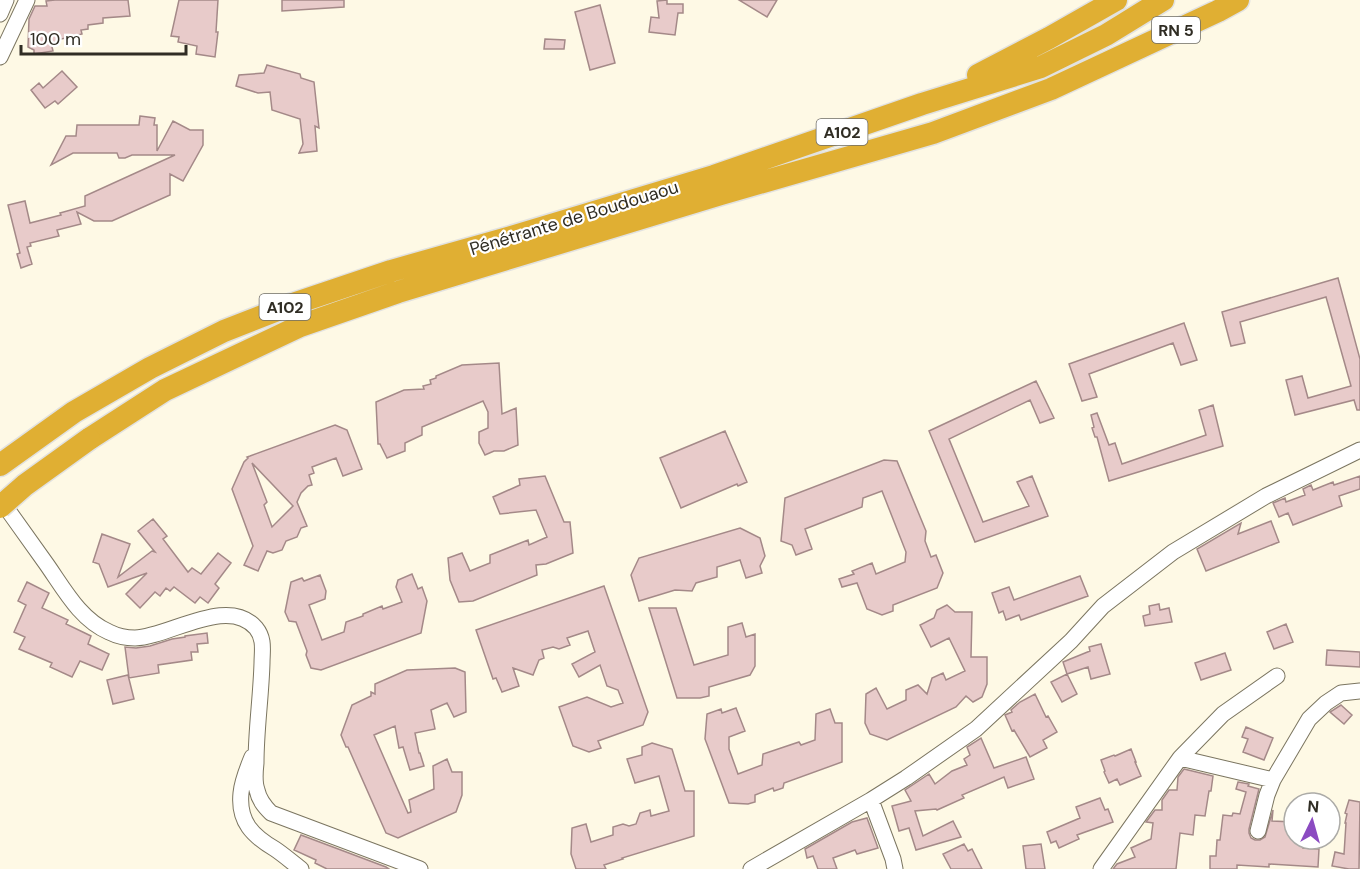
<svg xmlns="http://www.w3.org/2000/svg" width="1360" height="869" font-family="'DM Sans',sans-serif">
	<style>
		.building { fill: #e8cbca; stroke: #a48988; stroke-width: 1.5; fill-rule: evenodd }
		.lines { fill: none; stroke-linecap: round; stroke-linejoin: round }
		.minor-casing { stroke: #7b7560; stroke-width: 17 }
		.highway-casing { stroke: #e2e2e0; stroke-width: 25 }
		.minor { stroke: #fff; stroke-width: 15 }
		.highway { stroke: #e0af33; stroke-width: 22 }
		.highway-bridge-casing { stroke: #e2e2e0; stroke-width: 25; stroke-linecap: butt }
		.highway-bridge { stroke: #e0af33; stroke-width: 22 }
		.labels { text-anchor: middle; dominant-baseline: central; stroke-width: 4.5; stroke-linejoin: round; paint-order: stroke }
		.shield { fill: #fff; stroke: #6e6c66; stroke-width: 1.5 }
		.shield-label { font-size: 16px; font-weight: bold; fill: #302d24 }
		.street-label { font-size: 18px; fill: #302d24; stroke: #fff }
	</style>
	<rect width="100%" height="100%" fill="#fef9e5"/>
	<path class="building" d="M55,0H128L130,16L103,18V23L88,25V29L81,30L82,34L57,40V42L51,43L53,51L34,54V50L28,47L29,19L35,6H47L46,1Z
		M179,0H218L216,32H218L215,57L196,54L197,46L178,42L179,37L171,36Z
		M282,0H344V7L282,11Z
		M667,0V4H683V13H678L675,35L649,32L651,17L659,18L657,1Z
		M739,0H777L767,17Z
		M600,5L615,63L590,70L575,12Z
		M545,39L565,40L564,49H544Z
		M267,65L300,74L301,78L314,82L319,128L315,126L317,151L299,153L303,144L300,119L272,110L270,92L258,93L236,86L239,75L264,73Z
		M62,71L77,87L58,104L55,101L45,108L31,90L39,83L43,88Z
		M140,116L155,118L154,125H157V151L173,121L190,130H203V145L183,181L170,174V195L112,221H94L77,212L81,224L57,230L59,236L30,243L31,246L27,247L32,264L21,268L17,254L20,253L8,205L25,201L30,223L61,215L60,213L85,206V196L175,155H132L125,158H119L117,153H73L51,165L66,136H76L77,125H139Z
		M1338,278L1360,359V410H1357L1354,400L1295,415L1286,380L1302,376L1308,398L1351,386L1326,297L1240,322L1245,343L1231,346L1222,312Z
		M1184,323L1197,360L1181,365L1173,343L1089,374L1097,397L1082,401L1069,364Z
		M499,363L502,414L516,408L518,445L504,451H494L485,455L479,443V432L488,428V412L483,401L422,427V435L405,443V451L387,458L380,444H378L376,402L404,390L424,389L423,386L431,384L430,380L436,378V376L462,365Z
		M1036,381L1054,418L1040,423L1030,400L949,439L983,522L1029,506L1017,482L1032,476L1048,516L975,542L929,431Z
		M1213,405L1223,446L1109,481L1097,437H1095L1092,428L1094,427L1091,415L1097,413L1109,445L1115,443L1122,464L1206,435L1199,410Z
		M335,425L347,430L362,469L343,476L336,458L312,467L314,473L309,475L312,485L308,486L301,493L297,502L307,526L301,528L297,537L286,541L282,550L273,553L267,551L258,571L244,565L253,546L232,489L244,462L248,458L247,457L250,456ZM252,463L293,506L272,527L264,505L267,502Z
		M725,431L747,482L738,486L737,484L681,508L660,458Z
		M884,460L897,461L926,531L925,541L931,557L936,555L943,573L937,588L893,605V611L882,615L867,609L857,583L842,587L839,579L854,574L852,571L872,563L876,574L905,562L906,552L882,491L863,498L862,507L805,529L812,549L796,555L792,545L781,541L785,498Z
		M545,476L564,522H570L573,553L546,564L536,565L537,575L473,601L459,602L450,580L448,558L462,553L470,571L490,563V555L528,540L529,545L547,537L536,510L500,514L493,497L520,485L519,479Z
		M1360,476V489L1339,496L1342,506L1293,525L1288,513L1279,517L1273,503L1285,498L1286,502L1305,495L1303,489L1311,485L1313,490L1333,482L1334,485Z
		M153,519L167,536L163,539L188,572L192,568L201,574L218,553L231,563L215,584L219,588L208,603L200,597L195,603L174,587L170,591L166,588L160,596L155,592L140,608L126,594L147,573L108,587L99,564L93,562L102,534L130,544L118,577L152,551L155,552L138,531Z
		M1271,521L1279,542L1206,571L1197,549L1241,523L1238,534Z
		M740,528L760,538L765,556L760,566L762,573L746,578L740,560L717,567V577L696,583L692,591L675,590L639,601L631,575L639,558Z
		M412,574L418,589L422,587L427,601L421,633L321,670L311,668L306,655L307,651L296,622L289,621L285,612L291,582L302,578L304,581L320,575L326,591L325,599L309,605L322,640L344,632L346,622L363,616V614L382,606L383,609L402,602L396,587L398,580Z
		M1080,576L1088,596L1021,620L1019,615L1006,620L1003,611L999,613L992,593L1009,587L1014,600Z
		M27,582L49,593L42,608L68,620L66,624L91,636L88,644L109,654L102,670L80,661L72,677L50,667L52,663L19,649L25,637L14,632L26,605L18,601Z
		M604,586L648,712L643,725L598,741L601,748L589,752L573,746L559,707L587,697L611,707L623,703L618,690L607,686L600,665L579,677L572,664L595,652L588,631L567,638L570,645L559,649L553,647L542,650L544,658L539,660L533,675L513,668L519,686L502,692L496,678L493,679L476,630Z
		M1159,604L1160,610L1169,608L1172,622L1145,626L1143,616L1150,614L1149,606Z
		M947,605L955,612H972L971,657H987V684L982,697L973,702L966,696L956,707L887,740L870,734L865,723L866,694L876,688L887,709L906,700V690L918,685L927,694L932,678L943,673L946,680L965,671L949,638L931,647L920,625L934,618L937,610Z
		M649,608H676L694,665L728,655V627L742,623L746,637L755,634V666L750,675L709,687V696L700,698H677Z
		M1286,624L1293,642L1274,649L1267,632Z
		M207,633L208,643L197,644L198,652H191L192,660L158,665L159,673L129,678L125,647L136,648L150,646L172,639L185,637V636Z
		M1101,644L1110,674L1091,679L1088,667L1067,674L1063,662L1090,651L1089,647Z
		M1327,650L1360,652V667L1326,665Z
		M1225,653L1231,670L1201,680L1195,663Z
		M455,668L465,672L466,712L454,717L447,703L431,710L435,729L415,733L419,753H420L424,766L410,770L403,747L399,748L395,726L374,735L408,813L411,812L409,800L434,789L433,766L447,759L452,772H462V795L456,812L398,838L386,833L348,747H346L341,735L352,705L371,696V692L375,694V684L407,670Z
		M1067,674L1077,694L1062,702L1051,682Z
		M128,675L134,699L113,704L107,680Z
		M1035,694L1046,717L1048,716L1057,732L1043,740L1047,748L1030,757L1014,730L1012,731L1005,715L1012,712L1011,710L1020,702Z
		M1341,705L1352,715L1344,724L1330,712Z
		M736,708L745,731L729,737V749L738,774L762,765L763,754L799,742L801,745L815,740L816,714L830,709L835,723H842V762L784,783L783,788L774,791L773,788L755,795V802L748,804L729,803L705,739L707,714L721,709L722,713Z
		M1246,727L1273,738L1264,760L1243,752L1248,739L1242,737Z
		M981,738L994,768L1026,757L1034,779L1008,788L1004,777L962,795L964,798L937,810L936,809L915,811L923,836L953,821L961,837L916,850L909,828L899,831L892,806L911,801L905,790L929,774L935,784L952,771L967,765L964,759L970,755L967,747Z
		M652,743L672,749L685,791H694V836L622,858L623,859L604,865L606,869H576L571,854L572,828L586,824L591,842L613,835V827L623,824L629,826L636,824L640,813L650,810L651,816L669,811L659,776L635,783L627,759L642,755V747Z
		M1131,749L1136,762H1135L1141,776L1120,785L1117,779L1109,783L1104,772L1105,771L1101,760L1114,755L1115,756Z
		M1184,769L1213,776L1211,791H1209L1205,816L1195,815L1193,835L1180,833L1176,869H1113L1117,864L1135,857L1131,848L1151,839L1153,823L1146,822L1155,810H1162V800L1169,790H1177L1178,777Z
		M1238,782L1249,784L1248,786L1259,789L1249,829V833L1251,838L1255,840H1260L1265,837L1273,810L1272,821L1294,822V839H1304L1303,848L1319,849L1318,867L1269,864V867L1237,865V869H1210V856H1216L1217,840H1220L1223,815L1232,816L1233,813L1240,814L1246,792L1236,789Z
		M1100,798L1105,810L1108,809L1113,822L1077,835L1079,839L1059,848L1056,841L1051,843L1047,832L1080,818L1076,807Z
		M1349,800L1360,802L1359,869H1349L1332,866L1335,852L1344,854L1346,823H1345L1347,814L1345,813Z
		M867,818L878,848L857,854L855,850L833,858L837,869H818L813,856L807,858L805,849L852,822Z
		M301,835L386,867L389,869H327L315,863L316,860L294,850Z
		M964,844L968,851L972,849L982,869H951L943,854Z
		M1041,844L1045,869H1026L1023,846Z"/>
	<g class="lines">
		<g class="minor-casing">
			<path id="minor" d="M0,14L6,0
				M0,57L27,0
				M0,499C15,520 30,541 45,562C63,587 79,619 109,632C117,636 126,638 135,638C169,637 228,595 256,628C265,639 262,651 262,663C261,697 256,730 256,763C255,772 254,782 257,790C259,800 264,806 271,813L420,869
				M252,757C247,769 242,781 241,793C238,822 253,836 275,849C284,855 293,863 301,869
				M1180,758L1223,714L1277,676
				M871,800L893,859L895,869
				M1258,831L1267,795L1273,780
				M751,869L871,800L906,778L976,729L1071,641L1103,606L1173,552L1266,496L1360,450
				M1101,869L1180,758L1273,780L1309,719L1326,703L1341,693L1360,691"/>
		</g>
		<g class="highway-casing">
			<path id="highway" d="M978,75L1049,38L1116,0
				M89,439L165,390L300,326L398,292L721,194L933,133L1051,89L1218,11L1238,0
				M0,465L74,412L150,368L224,331L293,304L391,271L511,237L714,176L922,104L1041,67L1106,35L1163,0"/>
		</g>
		<use href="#minor" class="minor"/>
		<use href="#highway" class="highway"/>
		<g class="highway-bridge-casing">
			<path id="highway-bridge" d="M0,507L25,485L89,439"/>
		</g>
		<use href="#highway-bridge" class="highway-bridge"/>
	</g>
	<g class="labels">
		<g class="shield">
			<rect x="1152" y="17" width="48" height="26" rx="4.5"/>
			<rect x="816.5" y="119" width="51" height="26" rx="4.5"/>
			<rect x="259.5" y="294" width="51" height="26" rx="4.5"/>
		</g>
		<g class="shield-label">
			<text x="1176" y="30">RN 5</text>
			<text x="842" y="132">A102</text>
			<text x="285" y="307">A102</text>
		</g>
		<g class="street-label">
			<text transform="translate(574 218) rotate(-17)">Pénétrante de Boudouaou</text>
		</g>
	</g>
	<g transform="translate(1312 821) rotate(5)"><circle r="28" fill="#ffffff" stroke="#acaba7" stroke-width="1.5"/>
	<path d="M0-4.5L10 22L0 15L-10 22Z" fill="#8b4bc1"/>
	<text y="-9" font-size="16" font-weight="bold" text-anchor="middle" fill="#302d24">N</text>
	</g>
	<path d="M21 45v9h165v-9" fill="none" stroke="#302d24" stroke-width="3"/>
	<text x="30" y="45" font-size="18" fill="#302d24" stroke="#ffffff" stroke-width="4.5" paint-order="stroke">100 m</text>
</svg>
